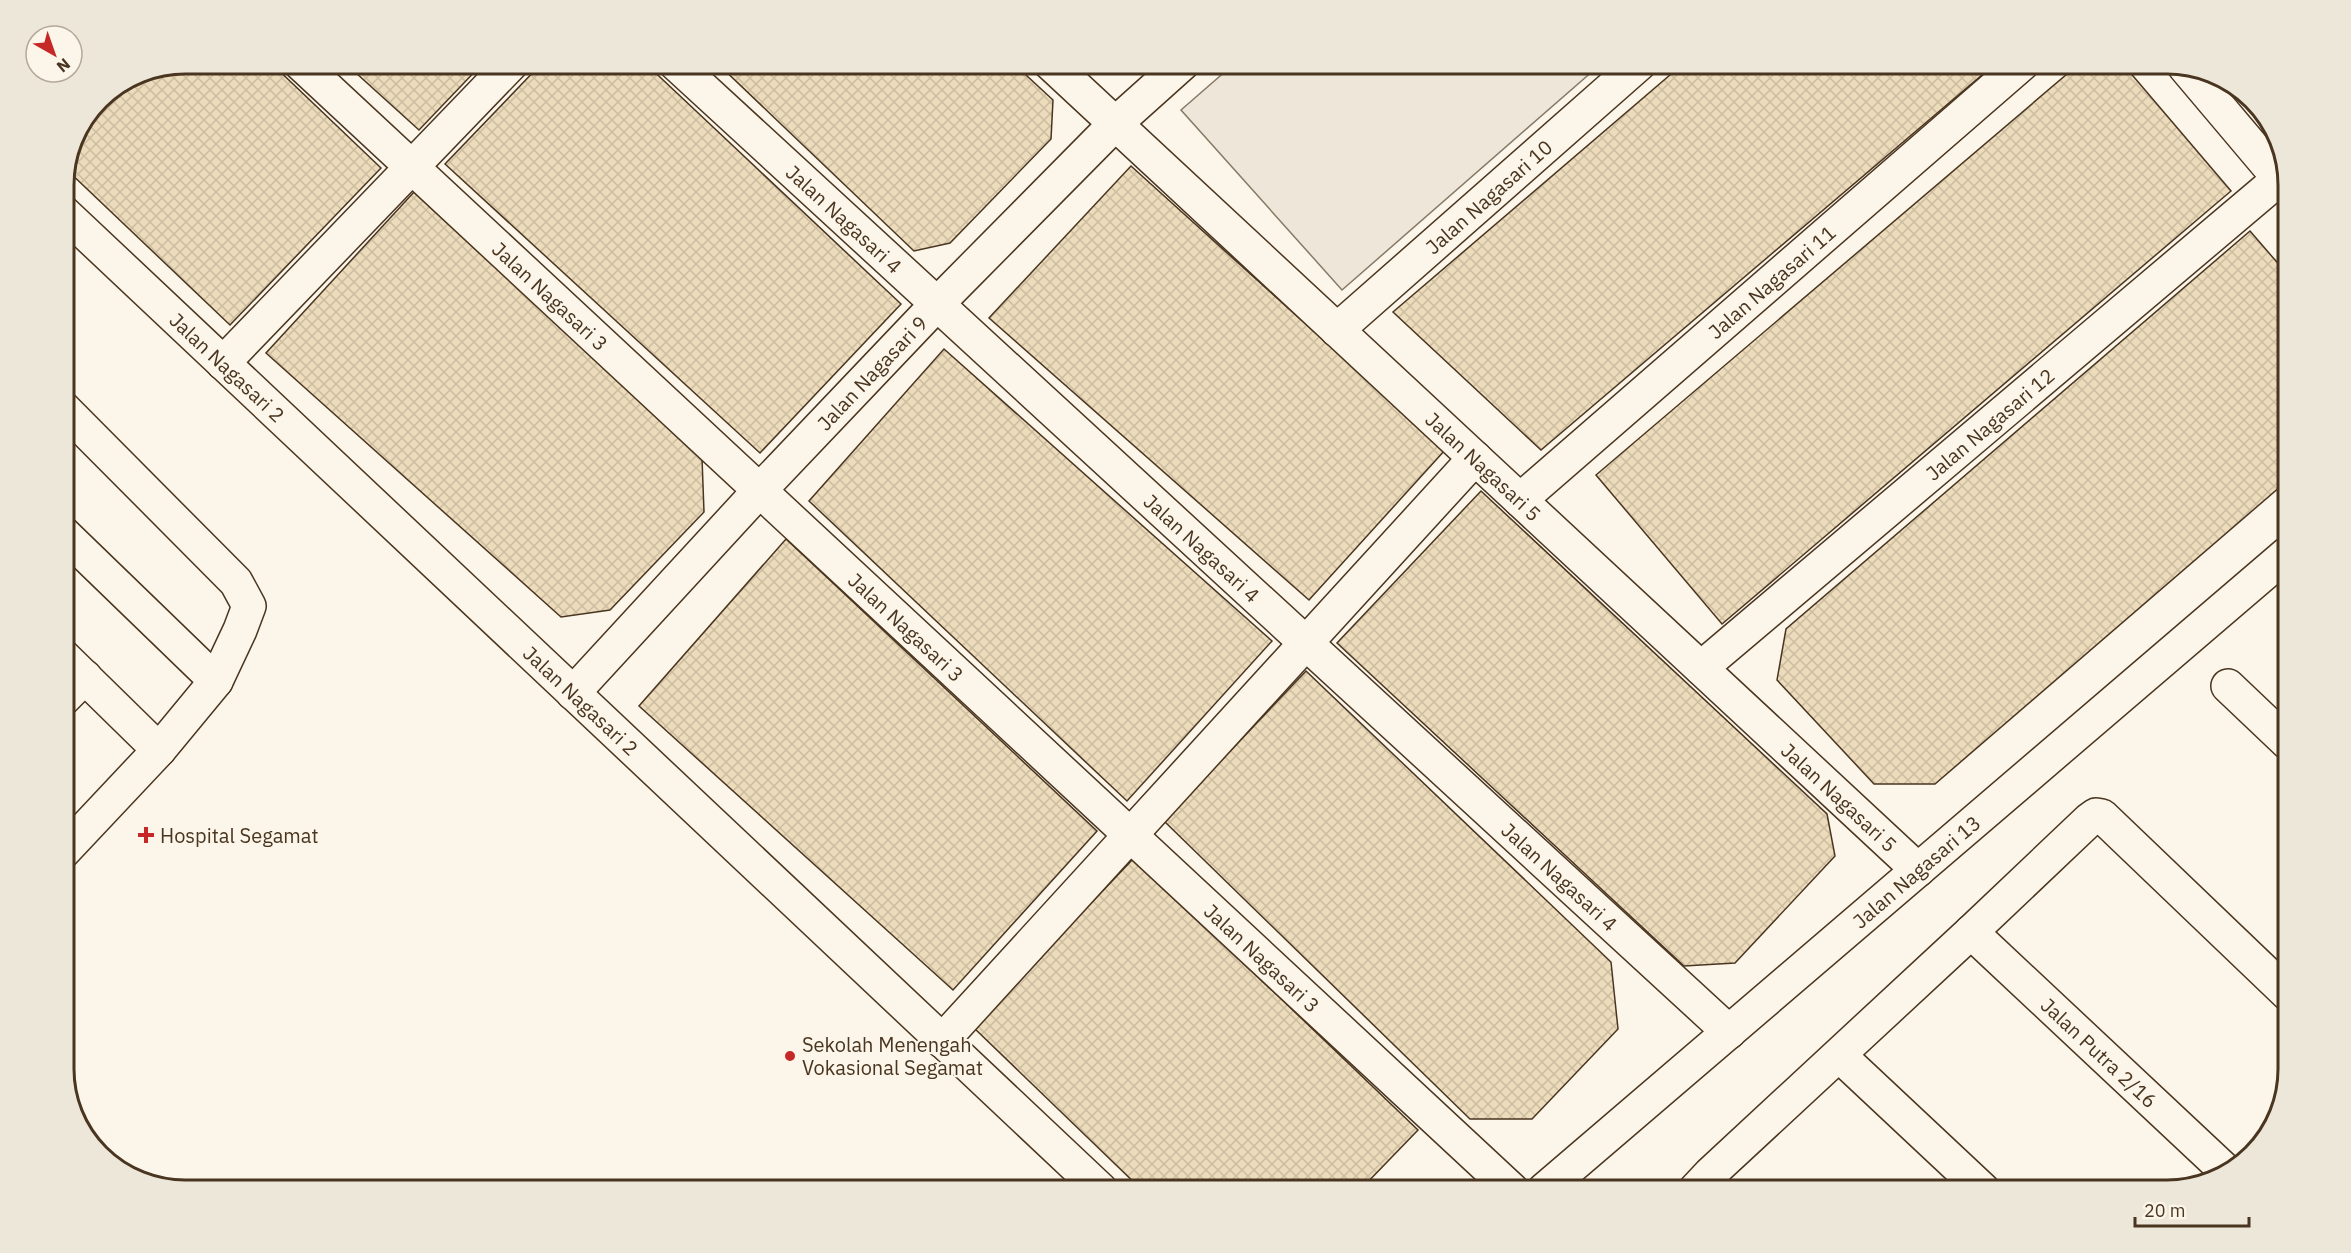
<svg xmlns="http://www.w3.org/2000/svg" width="2351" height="1253" font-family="'IBM Plex Sans',sans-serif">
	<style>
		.pitch { fill: #ede6d9; stroke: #887966; stroke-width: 1.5 }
		.building { fill: url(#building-cross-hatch); stroke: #4a3520; stroke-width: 1.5 }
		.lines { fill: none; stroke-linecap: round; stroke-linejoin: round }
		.minor-casing { stroke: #4a3520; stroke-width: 36 }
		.minor { stroke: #fbf6e9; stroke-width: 33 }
		.poi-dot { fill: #c62828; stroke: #fbf6e9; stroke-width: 2 }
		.labels { text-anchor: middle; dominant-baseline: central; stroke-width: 4.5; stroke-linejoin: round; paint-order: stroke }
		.street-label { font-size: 20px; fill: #4a3520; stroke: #fbf6e9 }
		.poi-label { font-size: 20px; fill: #4a3520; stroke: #fbf6e9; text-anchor: start }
		.rim { fill: none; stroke: #4a3520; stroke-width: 3 }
	</style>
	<defs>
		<pattern id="building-cross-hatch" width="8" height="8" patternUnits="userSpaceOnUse" patternTransform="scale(1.5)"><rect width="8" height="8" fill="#ecdcbc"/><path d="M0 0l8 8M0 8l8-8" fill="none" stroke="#ccbda1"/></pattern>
	</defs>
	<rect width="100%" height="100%" fill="#fbf6e9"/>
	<path class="pitch" d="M1235,63H1602L1342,290L1181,110Z"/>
	<path class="building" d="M184,63H271L381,168L230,325L65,168L72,137L99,98L138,72Z
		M345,63H483L419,130Z
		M542,63H645L901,304L760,453L445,164Z
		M717,63H1013L1053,100L1051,139L950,243L914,251Z
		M1684,63H1996L1541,450L1393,312Z
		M2080,63H2122L2231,191L1722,624L1596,475Z
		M1131,166L1445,450L1309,600L989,318Z
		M414,192L702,458L704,512L610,610L561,617L266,353Z
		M2250,231L2288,275V480L1935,784H1874L1777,680L1786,629Z
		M944,349L1272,641L1127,801L809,501Z
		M1481,491L1827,814L1835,856L1735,963L1684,966L1337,643Z
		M786,539L1097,831L953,990L639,706Z
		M1306,671L1611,962L1618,1029L1532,1119H1470L1164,821Z
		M1134,858L1418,1130L1360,1190H1142L973,1027Z"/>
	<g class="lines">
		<g class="minor-casing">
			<g id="minor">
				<path id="s1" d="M300,63L1512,1190"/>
				<path id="s2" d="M675,63L1729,1032"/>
				<path id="s3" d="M1050,63L1918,870"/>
				<path d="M2185,67L2288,189"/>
				<path id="s4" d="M63,212L1101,1190"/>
				<path id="s5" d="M1337,330L1640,63"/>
				<path d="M223,363L512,63"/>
				<path d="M63,408L236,582L249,606L240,630L216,681L159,750L63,852"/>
				<path id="s6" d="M1520,500L2023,63"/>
				<path d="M63,533L216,681"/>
				<path d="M63,656L159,750"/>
				<path id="s7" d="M1701,668L2279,179"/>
				<path d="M2228,686L2288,743"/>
				<path id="s8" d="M573,693L760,490L937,304L1115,124L1183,63"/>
				<path d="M63,699L85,677"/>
				<path id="s9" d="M1971,932L2227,1172"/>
				<path d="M942,1041L1475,458"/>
				<path d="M1839,1055L1983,1190"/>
				<path id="s10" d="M1544,1190L2288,553"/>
				<path d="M1695,1190L1710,1174L1971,932L2089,820L2096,815L2102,816L2288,994"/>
			</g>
		</g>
		<use href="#minor" class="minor"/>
	</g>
	<g class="poi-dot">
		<path d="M143 826h6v6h6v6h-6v6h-6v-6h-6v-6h6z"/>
		<circle cx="790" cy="1056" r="6"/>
	</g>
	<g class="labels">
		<g class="street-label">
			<text stroke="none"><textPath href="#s5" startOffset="202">Jalan Nagasari 10</textPath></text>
			<text stroke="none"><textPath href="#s2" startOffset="230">Jalan Nagasari 4</textPath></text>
			<text stroke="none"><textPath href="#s6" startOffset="333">Jalan Nagasari 11</textPath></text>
			<text stroke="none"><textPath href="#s1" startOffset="342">Jalan Nagasari 3</textPath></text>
			<text stroke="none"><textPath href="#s4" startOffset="226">Jalan Nagasari 2</textPath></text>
			<text stroke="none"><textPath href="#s8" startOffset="438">Jalan Nagasari 9</textPath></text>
			<text stroke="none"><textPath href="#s7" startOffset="378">Jalan Nagasari 12</textPath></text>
			<text stroke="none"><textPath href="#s3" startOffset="592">Jalan Nagasari 5</textPath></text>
			<text stroke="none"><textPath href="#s2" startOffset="716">Jalan Nagasari 4</textPath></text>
			<text stroke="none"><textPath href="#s1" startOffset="828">Jalan Nagasari 3</textPath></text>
			<text stroke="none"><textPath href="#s4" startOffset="712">Jalan Nagasari 2</textPath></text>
			<text stroke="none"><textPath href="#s3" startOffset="1078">Jalan Nagasari 5</textPath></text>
			<text stroke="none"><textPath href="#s10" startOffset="490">Jalan Nagasari 13</textPath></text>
			<text stroke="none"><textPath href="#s2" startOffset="1202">Jalan Nagasari 4</textPath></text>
			<text stroke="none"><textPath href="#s1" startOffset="1314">Jalan Nagasari 3</textPath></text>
			<text stroke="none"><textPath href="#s9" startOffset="176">Jalan Putra 2/16</textPath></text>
		</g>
		<g class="poi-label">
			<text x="160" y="835">Hospital Segamat</text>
			<text x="802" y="1044">Sekolah Menengah<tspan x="802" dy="23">Vokasional Segamat</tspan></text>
		</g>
	</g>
	<path d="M0 0H2351V1253H0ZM185 74H2167A111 111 0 0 1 2278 185V1069A111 111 0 0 1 2167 1180H185A111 111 0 0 1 74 1069V185A111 111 0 0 1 185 74Z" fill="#ede7d9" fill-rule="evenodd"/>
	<path class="rim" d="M185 74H2167A111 111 0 0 1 2278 185V1069A111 111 0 0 1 2167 1180H185A111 111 0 0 1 74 1069V185A111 111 0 0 1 185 74Z"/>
	<g transform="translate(54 54) rotate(140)"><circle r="28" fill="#fbf6e9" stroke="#b4a999" stroke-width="1.5"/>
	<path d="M0-4.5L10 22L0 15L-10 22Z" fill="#c62828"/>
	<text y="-9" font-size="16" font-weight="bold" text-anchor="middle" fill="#4a3520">N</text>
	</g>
	<path d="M2135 1217v9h114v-9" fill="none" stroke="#4a3520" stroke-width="3"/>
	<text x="2144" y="1217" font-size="18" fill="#4a3520" stroke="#fbf6e9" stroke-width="4.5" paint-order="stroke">20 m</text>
</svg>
